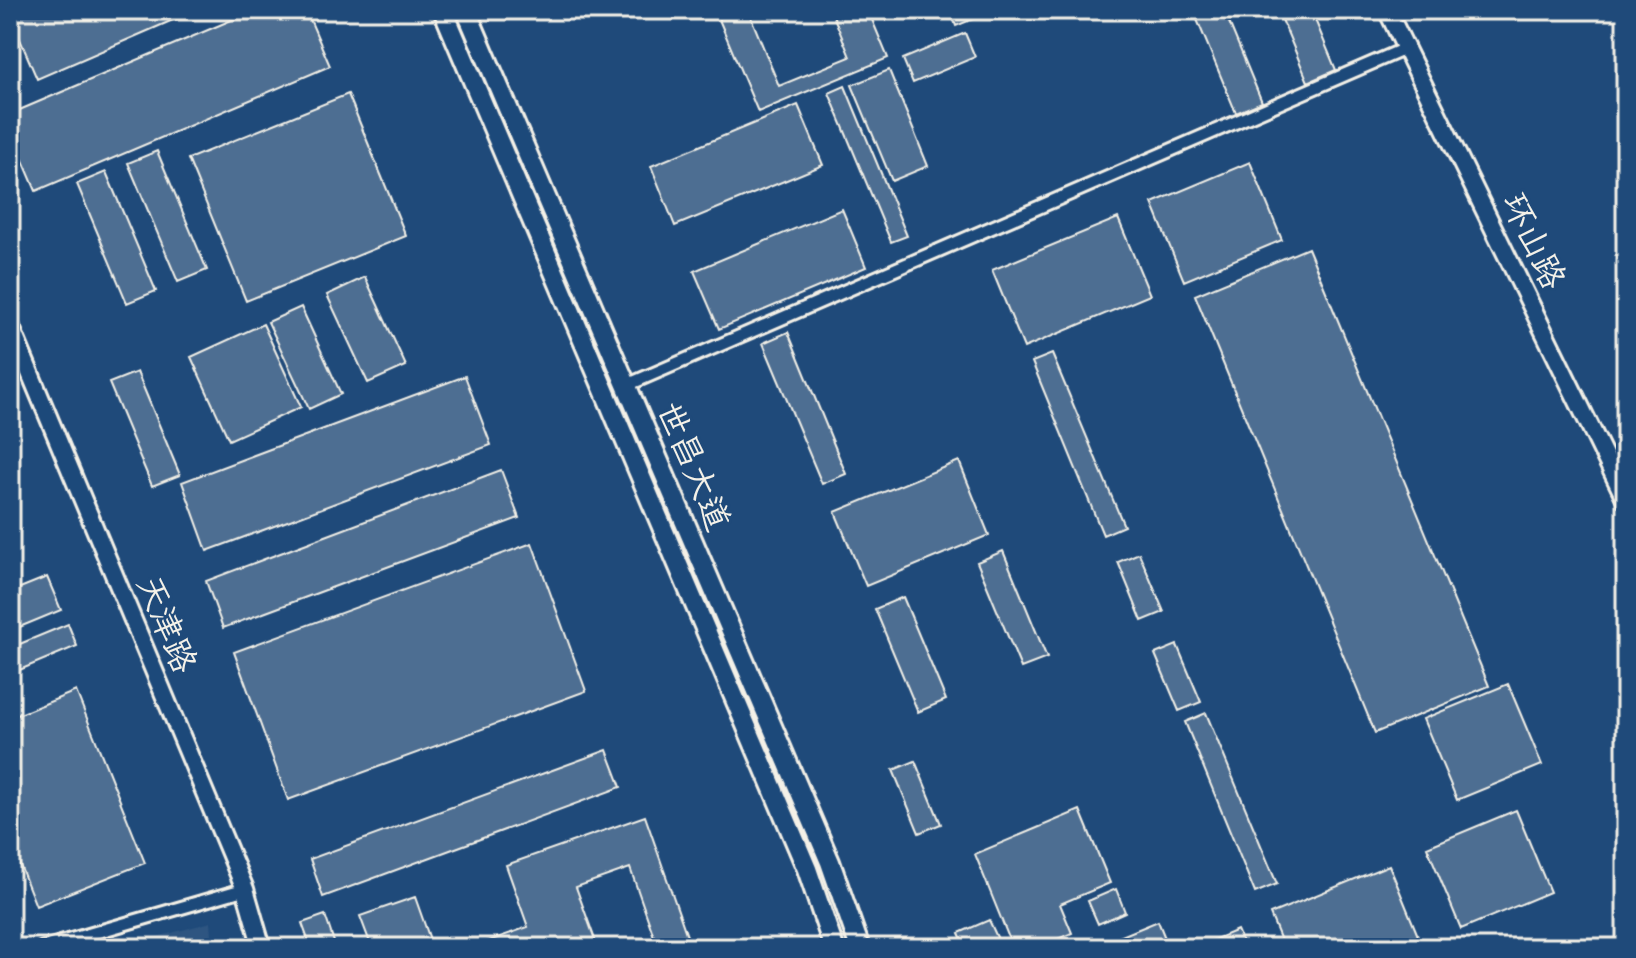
<svg xmlns="http://www.w3.org/2000/svg" width="1636" height="958" font-family="Caveat,'LXGW WenKai TC',sans-serif">
	<style>
		.built { fill: #2d5581 }
		.building { fill: #4d6e92; stroke: #f4f1e8; stroke-width: 2 }
		.lines { fill: none; stroke-linecap: round; stroke-linejoin: round }
		.street-casing { stroke: #f4f1e8; stroke-width: 17 }
		.secondary-casing { stroke: #f4f1e8; stroke-width: 22 }
		.primary-casing { stroke: #f4f1e8; stroke-width: 24 }
		.street { stroke: #1f4a7a; stroke-width: 11 }
		.secondary { stroke: #1f4a7a; stroke-width: 16 }
		.primary { stroke: #1f4a7a; stroke-width: 18 }
		.labels { text-anchor: middle; dominant-baseline: central; stroke-width: 6; stroke-linejoin: round; paint-order: stroke }
		.street-label { font-size: 34px; fill: #f4f1e8; stroke: #1f4a7a }
	</style>
	<rect width="100%" height="100%" fill="#1f4a7a"/>
	<filter id="ink" filterUnits="userSpaceOnUse"><feTurbulence type="fractalNoise" baseFrequency=".0125" numOctaves="2"/><feDisplacementMap in="SourceGraphic" scale="16" xChannelSelector="R" yChannelSelector="G"/><feConvolveMatrix kernelMatrix="1 2 1 2 8 2 1 2 1" color-interpolation-filters="sRGB"/></filter>
	<g filter="url(#ink)">
		<path class="built" d="M211,922L213,948H117Z"/>
		<path class="building" d="M10,10H196L37,79L10,16Z
			M255,10H306L330,66L36,191L10,130V114Z
			M715,10H748L779,86L850,57L831,10H868L888,58L758,112Z
			M950,10H995L956,26Z
			M1193,10H1224L1262,102L1236,113Z
			M1278,10H1311L1336,70L1308,82Z
			M965,33L975,57L913,83L903,59Z
			M889,70L928,166L892,181L852,85Z
			M845,86L907,236L891,242L829,93Z
			M348,94L406,236L246,301L188,159Z
			M798,105L823,165L675,226L651,166Z
			M157,151L207,270L178,282L128,163Z
			M1250,162L1282,240L1184,281L1152,203Z
			M106,172L156,291L127,303L77,184Z
			M842,209L866,267L719,329L694,271Z
			M1118,218L1150,295L1024,348L992,270Z
			M1308,248L1489,686L1375,733L1195,295Z
			M365,277L406,366L368,383L327,295Z
			M301,307L341,394L309,409L268,322Z
			M263,324L301,407L229,440L191,357Z
			M788,332L846,474L822,484L763,343Z
			M1052,354L1124,526L1103,535L1032,362Z
			M137,372L180,475L152,486L109,383Z
			M465,376L491,445L207,551L182,482Z
			M959,461L989,535L866,586L835,512Z
			M501,470L519,518L223,628L206,581Z
			M532,543L586,691L288,800L234,652Z
			M1003,551L1047,658L1021,668L977,562Z
			M1139,553L1164,612L1142,621L1118,562Z
			M47,577L61,610L10,631V592Z
			M903,597L946,700L918,712L875,609Z
			M68,624L77,646L10,674V648Z
			M1177,645L1201,702L1179,711L1155,654Z
			M1508,684L1542,765L1457,800L1423,719Z
			M76,691L145,863L36,906L10,840V718Z
			M1206,713L1277,884L1255,893L1185,722Z
			M607,750L621,787L323,897L310,859Z
			M915,761L941,824L919,833L893,770Z
			M1080,810L1110,883L1060,904L1072,933L1037,948H1013L975,854Z
			M1516,810L1550,892L1461,929L1427,847Z
			M645,816L689,942L672,948H658L630,868L576,887L598,948H469L528,927L506,865Z
			M1389,865L1423,948H1284L1270,914Z
			M1116,889L1125,912L1098,924L1088,901Z
			M415,897L433,948H372L360,916Z
			M325,915L336,948H311L302,923Z
			M989,920L1002,948H966L959,933Z
			M1158,921L1169,948H1124L1119,937Z
			M1237,930L1245,948H1208L1206,943Z"/>
		<g class="lines">
			<g class="street-casing">
				<path id="street" d="M625,386L1407,48
					M42,948L245,889"/>
			</g>
			<g class="secondary-casing">
				<path id="secondary" d="M1387,10L1626,500
					M10,325L245,889L262,948"/>
			</g>
			<g class="primary-casing">
				<path id="primary" d="M443,10L807,869L834,948
					M466,10L830,862L860,948"/>
			</g>
			<use href="#street" class="street"/>
			<use href="#secondary" class="secondary"/>
			<use href="#primary" class="primary"/>
		</g>
	</g>
	<g class="labels">
		<g class="street-label">
			<text transform="translate(1534 241) rotate(64)">环山路</text>
			<text transform="translate(694 466) rotate(67)">世昌大道</text>
			<text transform="translate(167 624) rotate(67)">天津路</text>
		</g>
	</g>
	<rect width="1636" height="958" fill="none" stroke="#1f4a7a" stroke-width="40"/>
	<rect x="20" y="20" width="1596" height="918" fill="none" stroke="#f4f1e8" stroke-width="3" filter="url(#ink)"/>
</svg>
